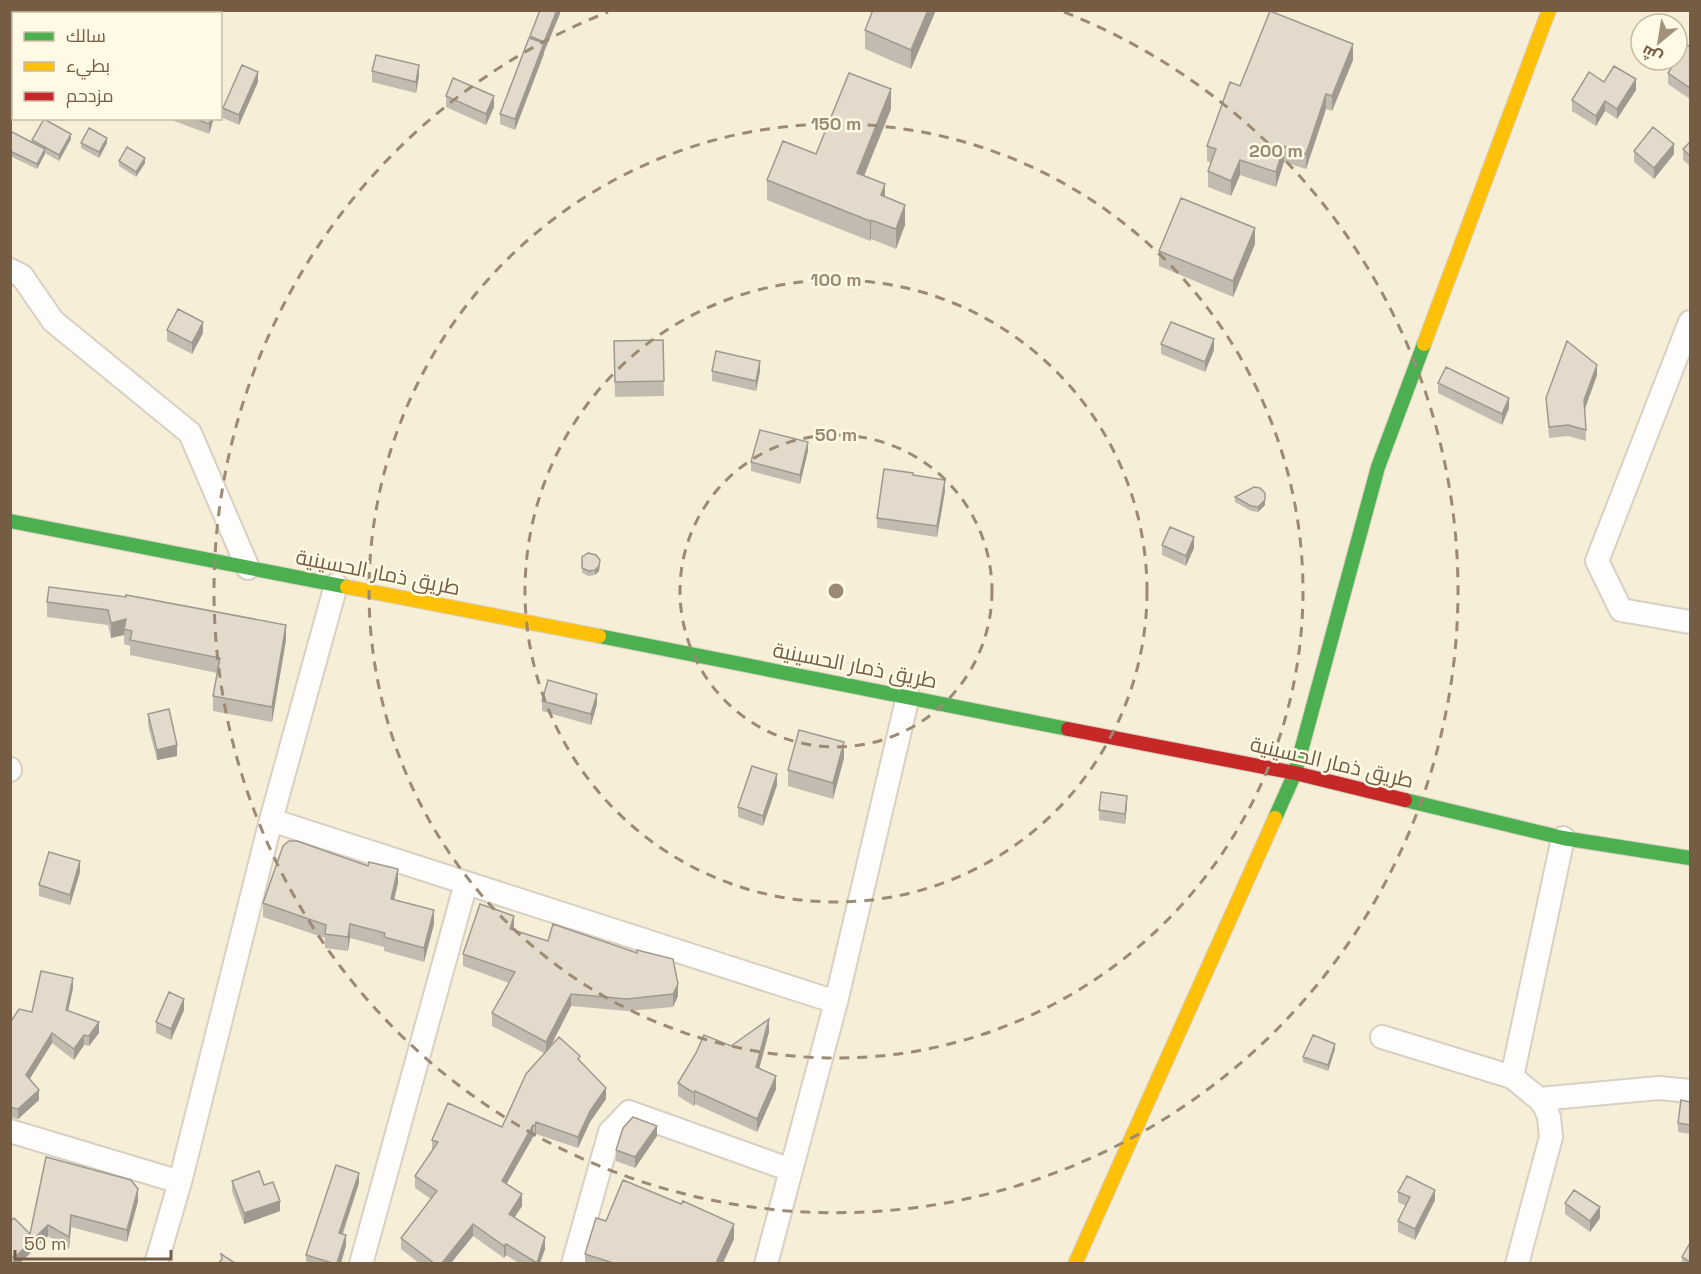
<svg xmlns="http://www.w3.org/2000/svg" width="1701" height="1274" font-family="'Space Grotesk',Cairo,sans-serif">
	<style>
		.residential { fill: #f6eed7; fill-rule: evenodd }
		.lines { fill: none; stroke-linecap: round; stroke-linejoin: round }
		.street-casing { stroke: #d7d0c3; stroke-width: 26 }
		.fast-casing { stroke: #d7cfc1; stroke-width: 16 }
		.slow-casing { stroke: #d7cfc1; stroke-width: 16 }
		.jam-casing { stroke: #d7cfc1; stroke-width: 16 }
		.street { stroke: #fefdfb; stroke-width: 22 }
		.fast { stroke: #4caf50; stroke-width: 14 }
		.slow { stroke: #ffc107; stroke-width: 14 }
		.jam { stroke: #c62828; stroke-width: 14 }
		.wall { fill: #c3bbaf }
		.shaded-wall { fill: #9f998f }
		.building { fill: #e3dacc; stroke: #9f998f; stroke-width: 1.5 }
		.ring { fill: none; stroke: #9b8a74; stroke-width: 3; stroke-dasharray: 10 8 }
		.labels { text-anchor: middle; dominant-baseline: central; stroke-width: 5; stroke-linejoin: round; paint-order: stroke }
		.street-label { font-size: 21px; fill: #755d44; stroke: #fff9e5 }
		.centre { fill: #9b8a74; stroke: #fff9e5; stroke-width: 3 }
		.ring-label { font-size: 18px; text-anchor: middle; font-weight: bold; fill: #9b8a74; stroke: #fff9e5; stroke-width: 5; stroke-linejoin: round; paint-order: stroke }
	</style>
	<rect width="100%" height="100%" fill="#f6f3e5"/>
	<path class="residential" d="M11,11H1690V1263H11ZM14,14H220V118H14ZM1641,24H1677V60H1641Z"/>
	<g class="lines">
		<g class="street-casing">
			<path id="street" d="M10,270L22,276L53,321L190,433L248,568
				M1690,322L1597,561L1621,610L1690,622
				M10,769V770
				M271,820L836,1002L908,696
				M1382,1037L1512,1077L1539,1099L1545,1107L1549,1117L1551,1137L1517,1264
				M1512,1077L1563,838
				M1539,1099L1659,1088L1690,1091
				M10,1131L180,1182
				M156,1264L180,1182L271,820L336,585
				M361,1264L466,883
				M573,1264L610,1132L629,1112L791,1170
				M766,1264L836,1002"/>
		</g>
		<g class="fast-casing">
			<path id="fast" d="M10,521L347,587
				M599,636L1068,729
				M1405,800L1563,838L1690,858
				M1275,818L1295,773L1378,467L1424,344"/>
		</g>
		<g class="slow-casing">
			<path id="slow" d="M1424,344L1549,10
				M347,587L599,636
				M1075,1264L1275,818"/>
		</g>
		<g class="jam-casing">
			<path id="jam" d="M1068,729L1295,773L1405,800"/>
		</g>
		<use href="#street" class="street"/>
		<use href="#fast" class="fast"/>
		<use href="#slow" class="slow"/>
		<use href="#jam" class="jam"/>
	</g>
	<path class="wall" d="M540,10H561L560,12L544,52L515,130L500,124V114Z
		M873,10H936L911,69L865,49V30Z
		M1690,47V99L1668,84V73Z
		M1353,60L1332,111L1326,109L1306,169L1284,162L1276,187L1240,175L1231,196L1208,187V171L1211,163L1207,161V146L1240,86Z
		M372,71L419,76L416,93L372,82Z
		M258,82L239,125L223,118V108Z
		M1636,90L1617,119L1605,111L1596,126L1572,111V100Z
		M446,96L494,107L486,125L446,107Z
		M891,109L864,176L885,197L905,225L896,249L871,239L870,241L767,200V180L816,154Z
		M166,118H214L209,134Z
		M10,131L32,142V140L71,139L59,161L45,153L37,169L10,156Z
		M1690,142V166L1683,160V149Z
		M81,143H107L99,158L81,148Z
		M1634,151L1674,154L1654,179L1634,162Z
		M119,161L145,163L136,177L119,166Z
		M1255,244L1233,297L1159,266V251Z
		M167,330L203,333L192,354L167,341Z
		M663,340L664,396L615,397L614,341Z
		M1161,344L1214,350L1205,372L1161,354Z
		M712,371H760L756,391L712,381Z
		M1597,375L1585,409L1586,441L1568,436L1549,438L1546,398Z
		M1438,383L1509,408L1502,425L1438,393Z
		M808,451L800,484L751,471V462Z
		M913,475L945,491L937,537L877,528V518Z
		M1235,497L1265,505L1258,512L1251,511L1235,502Z
		M1162,545L1194,548L1186,566L1162,555Z
		M582,557L600,566L599,571L595,575L589,576L582,573Z
		M49,587L286,640L272,722L213,711V696L217,673L130,655V646L124,644V635L111,638L108,625L47,617V602Z
		M542,701L597,704L591,725L542,711Z
		M148,714L177,756L157,760L148,725Z
		M844,758L833,799L788,786V770Z
		M777,785L763,826L738,817V807Z
		M1127,806L1125,824L1099,820V810Z
		M80,872L70,905L39,896V885Z
		M398,883L394,900L434,924L424,962L384,951V947L350,938L348,951L325,948V938L263,917V903Z
		M514,928V930L678,996L673,1007L627,1011L571,1006L551,1046L580,1061L606,1099L590,1122L578,1148L536,1134L535,1137H533L506,1184L522,1206L514,1218L545,1249L540,1263H519L506,1255L504,1258L473,1236L451,1263H419L401,1249V1238L431,1199L415,1188V1176L432,1151V1140L502,1127L544,1053L492,1026V1013L509,983L463,966V954Z
		M73,988L68,1011L99,1033L89,1046L84,1045L74,1060L52,1043L29,1079L39,1100L18,1119L13,1118L10,1115V1023L32,1012Z
		M184,1010L171,1040L156,1033V1022Z
		M769,1032L759,1069L776,1089L757,1132L695,1104L694,1106L678,1096V1083L731,1046Z
		M1335,1049L1328,1071L1303,1062V1057Z
		M1690,1102V1134L1678,1132V1123Z
		M657,1136L635,1168L616,1161V1150Z
		M46,1157L138,1201L127,1242L71,1227L69,1249L48,1236L20,1263H10V1219L30,1234Z
		M232,1181L264,1185L280,1211L244,1224L232,1191Z
		M359,1183L343,1234L346,1245L341,1263H306V1255Z
		M1398,1192L1435,1200L1415,1240L1398,1232V1221L1406,1206L1398,1202Z
		M1565,1203L1600,1218L1590,1232L1565,1214Z
		M606,1221L734,1239L723,1263H585V1254Z
		M1690,1243V1263H1682V1257Z"/>
	<path class="shaded-wall" d="M557,10H560V14L544,52V42Z
		M928,10H936L911,69V50Z
		M544,43V54L515,130V119Z
		M1353,44V60L1332,111V96Z
		M419,65V76L416,93V82Z
		M258,72V82L239,125V115Z
		M1636,79V90L1617,119V109Z
		M891,89V109L857,193V173Z
		M1326,94V109L1306,169V154Z
		M494,96V107L486,125V114Z
		M1605,101V111L1596,126V116Z
		M211,118H214L209,134V124Z
		M71,134V139L59,161V155Z
		M107,138V143L99,158V152Z
		M1674,144V154L1654,179V168Z
		M1284,146V162L1276,187V172Z
		M45,149V154L37,169V164Z
		M145,158V163L136,177V172Z
		M1240,160V175L1231,196V181Z
		M885,184V204L881,195Z
		M905,205V225L896,249V229Z
		M871,220V239L870,241V221Z
		M1255,228V244L1233,297V281Z
		M203,322V333L192,354V343Z
		M1214,339V350L1205,372V362Z
		M760,361V371L756,391V381Z
		M1597,365V375L1584,411V400Z
		M1509,398V408L1502,425V414Z
		M808,442V451L800,484V475Z
		M945,480V491L937,537V526Z
		M1265,500V505L1258,512V507Z
		M1194,537V548L1186,566V556Z
		M600,560L599,571L595,575V570Z
		M126,619L124,635L111,638V623Z
		M286,625V640L272,722V707Z
		M597,694V704L591,725V714Z
		M844,742V758L833,799V783Z
		M177,745V756L157,760V750Z
		M777,774V785L763,826V816Z
		M1127,796V806L1125,824V814Z
		M80,861V872L70,905V895Z
		M398,869V883L391,913V899Z
		M434,910V924L424,962V948Z
		M514,916V928L510,942V929Z
		M350,924V938L348,951V937Z
		M73,978V988L66,1021V1010Z
		M678,984V996L673,1007V994Z
		M571,994V1006L546,1055V1042Z
		M184,999V1010L171,1040V1029Z
		M769,1019V1032L756,1080V1067Z
		M99,1022V1033L89,1046V1036Z
		M52,1033V1043L26,1085V1075Z
		M84,1035V1045L74,1060V1049Z
		M1335,1044V1049L1328,1071V1065Z
		M776,1076V1089L757,1132V1119Z
		M606,1088V1099L590,1122L578,1148V1137L590,1111Z
		M39,1090V1100L18,1119V1109Z
		M695,1091V1104L694,1106V1093Z
		M536,1122V1134L535,1137V1126Z
		M533,1125V1137L502,1192V1181Z
		M657,1126V1136L635,1168V1157Z
		M359,1173V1183L339,1243V1233Z
		M138,1189V1201L127,1242V1230Z
		M1435,1190V1200L1415,1240V1229Z
		M522,1194V1206L509,1226V1214Z
		M280,1201V1211L244,1224V1213Z
		M1600,1207V1218L1590,1232V1221Z
		M71,1215V1227L69,1249V1237Z
		M473,1224V1236L451,1263H442Z
		M734,1224V1239L723,1263H716Z
		M48,1225V1236L20,1263H14V1258Z
		M346,1235V1245L341,1263H337Z
		M545,1237V1249L540,1263H537Z
		M506,1244V1255L504,1258V1246Z"/>
	<path class="building" d="M540,10H557L544,42L530,36Z
		M873,10H928L911,50L865,30Z
		M1270,11L1353,44L1332,96L1326,94L1306,154L1284,146L1276,172L1240,160L1231,181L1208,171L1216,149L1207,146L1230,82L1240,86Z
		M529,38L544,43L515,119L500,114Z
		M1686,44L1690,47V88L1668,73Z
		M376,55L419,65L416,82L372,71Z
		M242,65L258,72L239,115L223,108Z
		M1614,66L1636,79L1617,109L1605,101L1596,116L1572,100L1589,72L1604,82Z
		M849,73L891,89L857,173L885,184L881,195L905,205L896,229L871,220L870,221L767,180L783,141L816,154Z
		M453,78L494,96L486,114L446,96Z
		M193,118H211L209,124Z
		M44,119L71,134L59,155L32,140Z
		M1653,127L1674,144L1654,168L1634,151Z
		M89,128L107,138L99,152L81,143Z
		M10,131L45,149L37,164L10,151Z
		M1690,142V156L1683,149Z
		M127,147L145,158L136,172L119,161Z
		M1181,198L1255,228L1233,281L1159,251Z
		M178,309L203,322L192,343L167,330Z
		M1171,322L1214,339L1205,362L1161,344Z
		M663,340L664,381L615,382L614,341Z
		M1567,341L1597,365L1584,400L1586,430L1568,425L1549,427L1546,398Z
		M716,351L760,361L756,381L712,371Z
		M1446,367L1509,398L1502,414L1438,383Z
		M760,430L808,442L800,475L751,462Z
		M884,469L913,473V475L945,480L937,526L877,518Z
		M1254,487L1260,488L1265,493V500L1258,507L1251,506L1235,497Z
		M1170,527L1194,537L1186,556L1162,545Z
		M588,553L596,555L600,560L599,566L595,570L589,571L582,568V557Z
		M49,587L126,597V595L286,625L272,707L213,696L220,658L130,640L132,631L124,629L126,619L111,623L108,610L47,602Z
		M548,680L597,694L591,714L542,701Z
		M169,709L177,745L157,750L148,714Z
		M799,730L844,742L833,783L788,770Z
		M752,766L777,774L763,816L738,807Z
		M1101,792L1127,796L1125,814L1099,810Z
		M289,841H297L368,866L369,862L398,869L391,899L434,910L424,948L384,937L385,933L350,924L348,937L325,934L326,925L263,903L283,846Z
		M49,852L80,861L70,895L39,885Z
		M480,904L514,916L510,929L548,941L553,924L637,953V950L673,959L678,984L673,994L627,999L571,994L546,1042L492,1013L515,972L463,954Z
		M41,971L73,978L66,1010L99,1022L89,1036L84,1035L74,1049L52,1033L26,1075L39,1090L18,1109L13,1108L10,1105V1023L19,1009L32,1012Z
		M169,992L184,999L171,1029L156,1022Z
		M769,1019L756,1067L776,1076L757,1119L695,1091L694,1093L678,1083L696,1053L704,1035L731,1046Z
		M1313,1035L1335,1044L1328,1065L1303,1057Z
		M559,1037L580,1056L578,1059L606,1088L590,1111L578,1137L536,1122L535,1126L533,1125L502,1181L522,1194L509,1214L545,1237L537,1263L506,1244L504,1246L473,1224L442,1263H434L401,1238L437,1191L415,1176L438,1142L432,1140L448,1103L502,1127L526,1074Z
		M1681,1100L1690,1102V1125L1678,1123Z
		M633,1117L657,1126L635,1157L616,1150L623,1128Z
		M46,1157L131,1180L138,1189L127,1230L71,1215L69,1237L48,1225L14,1258L10,1254V1219L12,1220L14,1218L30,1234Z
		M336,1165L359,1173L339,1233L346,1235L337,1263H332L306,1255Z
		M259,1171L264,1185L273,1182L280,1201L244,1213L232,1181Z
		M1407,1176L1435,1190L1415,1229L1398,1221L1410,1197L1398,1192Z
		M623,1180L681,1204L683,1201L734,1224L716,1263H613L585,1254L596,1218L606,1221Z
		M1574,1190L1600,1207L1590,1221L1565,1203Z
		M1690,1243V1262L1682,1257Z
		M221,1254L235,1263H219L222,1259Z"/>
	<g class="ring">
		<circle cx="836" cy="591" r="156"/>
		<circle cx="836" cy="591" r="311"/>
		<circle cx="836" cy="591" r="467"/>
		<path d="M1064 12A622 622 0 1 1 608 12"/>
	</g>
	<g class="labels">
		<g class="street-label">
			<text transform="translate(378 572) rotate(11)">طريق ذمار الحسينية</text>
			<text transform="translate(855 665) rotate(11)">طريق ذمار الحسينية</text>
			<text transform="translate(1332 762) rotate(13)">طريق ذمار الحسينية</text>
		</g>
	</g>
	<circle cx="836" cy="591" r="9" class="centre"/>
	<g class="ring-label">
		<text x="836" y="130">150 m</text>
		<text x="1276" y="157">200 m</text>
		<text x="836" y="286">100 m</text>
		<text x="836" y="441">50 m</text>
	</g>
	<rect width="1701" height="1274" fill="none" stroke="#755d44" stroke-width="24"/>
	<rect x="12" y="12" width="210" height="108" fill="#fff9e5" stroke="#c8bba5" stroke-width="1.5"/>
	<rect x="24" y="32" width="30" height="9" fill="#4caf50" stroke="#c8bba5" stroke-width="1.5"/>
	<text x="66" y="42" font-size="18" fill="#755d44">سالك</text>
	<rect x="24" y="62" width="30" height="9" fill="#ffc107" stroke="#c8bba5" stroke-width="1.5"/>
	<text x="66" y="72" font-size="18" fill="#755d44">بطيء</text>
	<rect x="24" y="92" width="30" height="9" fill="#c62828" stroke="#c8bba5" stroke-width="1.5"/>
	<text x="66" y="102" font-size="18" fill="#755d44">مزدحم</text>
	<g transform="translate(1659 42) rotate(210)"><circle r="28" fill="#fff9e5" stroke="#c8bba5" stroke-width="1.5"/>
	<path d="M0-4.5L10 22L0 15L-10 22Z" fill="#a2927c"/>
	<text y="-9" font-size="16" font-weight="bold" text-anchor="middle" fill="#755d44">ش</text>
	</g>
	<path d="M15 1250v9h156v-9" fill="none" stroke="#755d44" stroke-width="3"/>
	<text x="24" y="1250" font-size="18" fill="#755d44" stroke="#fff9e5" stroke-width="4.5" paint-order="stroke">50 m</text>
</svg>
